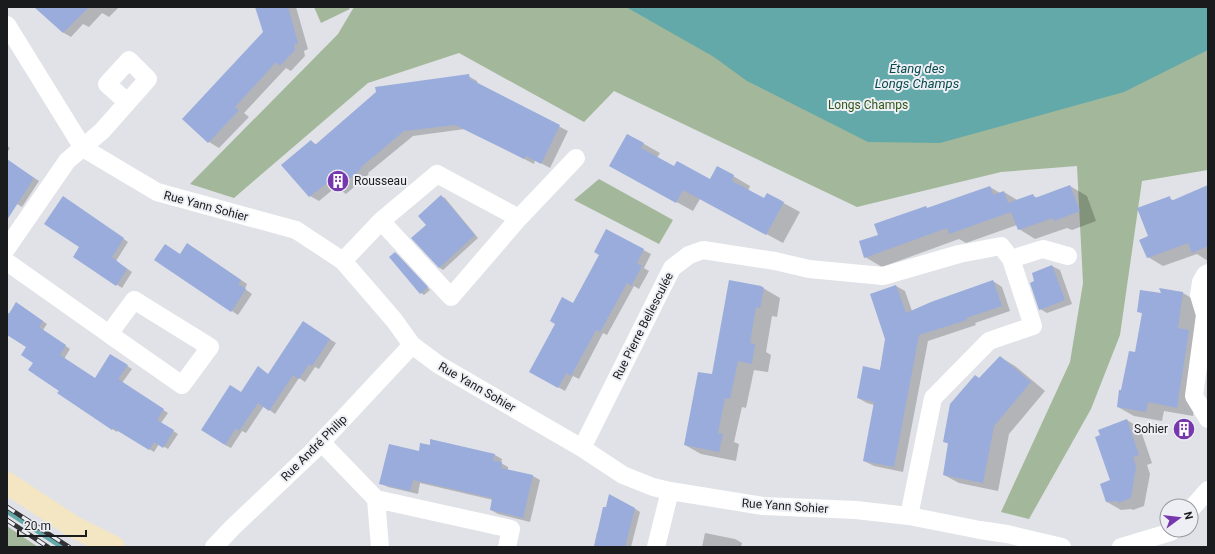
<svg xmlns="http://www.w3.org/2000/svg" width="1215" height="554" font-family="Roboto,sans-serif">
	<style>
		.green { fill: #a3b89a }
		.water { fill: #63a9aa }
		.shadow { fill: #0003 }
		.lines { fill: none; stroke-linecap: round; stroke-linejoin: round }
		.stream { stroke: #63a9aa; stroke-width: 7 }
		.building { fill: #99acdb }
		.minor { stroke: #fff; stroke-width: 18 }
		.secondary { stroke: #f4e6c3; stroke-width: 22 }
		.rail-casing { stroke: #323336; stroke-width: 4.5 }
		.rail { stroke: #edeff4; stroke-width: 3; stroke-dasharray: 9; stroke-linecap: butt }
		.labels { text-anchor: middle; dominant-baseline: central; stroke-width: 4; stroke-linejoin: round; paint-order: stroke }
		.park-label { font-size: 12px; fill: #305719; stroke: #edeff4 }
		.poi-label { font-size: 12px; fill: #1a1b1d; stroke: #edeff4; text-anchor: start }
		.street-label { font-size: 12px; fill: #1a1b1d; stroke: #edeff4 }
		.water-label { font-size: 13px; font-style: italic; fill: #084a4c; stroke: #edeff4 }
	</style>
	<rect width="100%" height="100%" fill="#e0e2e7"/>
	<path class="green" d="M314,7H348L350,9L321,23Z
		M354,7H1208V170L1142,181L1120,335L1091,409L1029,519L1001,512L1070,362L1083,283L1077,166L1001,172L857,207L614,91L584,122L459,53L368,83L234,198L190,184L338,34Z
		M599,179L673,220L659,244L574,200Z
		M7,526L38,547H7Z"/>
	<path class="water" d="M626,7H1208V50L1124,92L940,143L868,142L747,81L714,57Z"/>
	<path class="shadow" d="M52,7H119L109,17L102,13L89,27L83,24L71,37L64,33L45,15Z
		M256,7H296L308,49L304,51L305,56L291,71L286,68L244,113L249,117L219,148L209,142L183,119L264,32Z
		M468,76L477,81L478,85L568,131L550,168L535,160L534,164L465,129L413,136L368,173L369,174L346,194L336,187L319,201L310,196L311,141L317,145Z
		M628,135L660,153L657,158L674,168L710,180L718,167L750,186L748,191L764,199L767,194L800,212L783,243L700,199L693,211L627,175Z
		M7,146L10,148L7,153Z
		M7,160L39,181L22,207L7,198Z
		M1070,186L1087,196L1096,221L1072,230L1067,228L1035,239L1019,229L1017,225L966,243L959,239L882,267L865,257L879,235L928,209L990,187L1000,193L1004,192L1019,201L1033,196L1038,198Z
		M1208,187V261L1197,254L1163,266L1148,257L1150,237L1169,198L1175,201Z
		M442,197L445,198L478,238L443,270L440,268L413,238L428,225Z
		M68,200L128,242L116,261L132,272L122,288L74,256L80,247Z
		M606,230L651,254L644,268L649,271L639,289L634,286L607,335L603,333L579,379L573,376L565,391L530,371L573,305L600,255Z
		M194,248L247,284L245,289L252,294L238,315L155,260L180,255Z
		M395,253L398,255L430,290L424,295L421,293L390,257Z
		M1052,266L1060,270L1072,304L1047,313L1040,309Z
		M993,281L1002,287L1010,311L975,323L976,325L928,341L903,472L874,466L864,461L874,405L867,403L858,398L880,371L896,286L905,291L912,311Z
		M761,287L780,298L777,317L772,316L766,352L771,355L768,372L754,370L746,408L742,407L734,442L739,444L736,461L701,454L685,445L713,375Z
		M1183,293L1198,302L1205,340L1193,416L1164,411L1162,421L1134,416L1118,407L1122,392L1136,353L1143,314L1138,311L1163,295Z
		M21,306L47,324L43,330L70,349L64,359L96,379L115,358L132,369L122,383L168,413L161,423L178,434L168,449L159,444L154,452L118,430L117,432L112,429L60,391L34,363L27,347L7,334V312L10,314Z
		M309,326L336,343L319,369L315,367L305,382L299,378L275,414L264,406L246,433L242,431L231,448L225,445L242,393L269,374Z
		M1000,357L1015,366L1045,391L1009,434L998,491L959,483L944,475L949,444L945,442L980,379Z
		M1127,420L1140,428L1152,463L1147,465L1150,474L1144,506L1133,510L1131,509L1121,510L1107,502Z
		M420,452L495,455L502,459L501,463L508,467V471L533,476L540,480L530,522L498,514L491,510L493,500L420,483L418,494L388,487L380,483Z
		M634,508L640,512L631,547H594L597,532Z
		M705,533L735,539L742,543L741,547H702Z"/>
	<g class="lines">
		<path class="stream" d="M7,510L64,547"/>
	</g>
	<path class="building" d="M34,7H89L63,33Z
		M255,7H288L298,43L294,45L295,50L280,66L276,62L235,107L239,110L208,143L182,119L263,32Z
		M469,74L470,79L560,125L541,164L526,156L524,159L455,125L404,131L360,168L361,169L337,190L330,181L309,197L281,165L311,140L315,145L376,92L375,87Z
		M627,134L644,143L641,148L674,166L677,161L710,179L717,166L734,175L732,181L764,198L767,193L784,202L766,235L683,190L676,203L609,166Z
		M7,159L34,178L7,220Z
		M1070,185L1080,211L1054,221L1053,218L1018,230L1011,212L949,234L947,228L864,258L859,241L878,235L874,224L926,206L927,208L990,186L993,195L1004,191L1008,203L1033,194L1035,198Z
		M1208,185V246L1192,253L1188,243L1147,258L1139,240L1148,236L1137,208L1170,196L1171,201Z
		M441,195L475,235L439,268L411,238L426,225L418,216Z
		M63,196L124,238L112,257L127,269L116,286L73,257L79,247L44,224Z
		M606,229L644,249L637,263L642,266L631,286L627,283L600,332L596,330L571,376L566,373L558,388L529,372L555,324L550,321L562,297L573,303L599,255L594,252Z
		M187,243L241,280L238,284L246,289L231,312L154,260L165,244L180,254Z
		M395,252L428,287L420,294L389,257Z
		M1052,265L1065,300L1039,310L1030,283L1034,281L1032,273Z
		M729,280L761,286L764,288L760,308L756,307L750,343L755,344L752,364L738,361L730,399L725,398L718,433L723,434L719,452L684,445L698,372L712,374Z
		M993,280L1002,306L966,318L967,320L919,335L894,467L863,461L874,402L857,398L863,366L880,370L885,339L870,294L896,285L906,313L931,302Z
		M1159,288L1183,292L1178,328L1189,330L1177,408L1148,402L1146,412L1117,407L1119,390H1121L1129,351L1135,352L1142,313L1137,312L1140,290L1161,293Z
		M16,302L43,321L39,327L66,345L60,355L95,378L110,354L128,365L118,379L164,409L157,420L174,430L163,448L154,442L149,450L113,428L112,430L57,393L59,391L28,370L33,363L21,355L26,347L7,335V317Z
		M303,321L330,339L312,366L309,364L299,379L293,375L269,411L258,403L239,431L236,428L225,445L201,430L230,385L241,392L258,366L268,374Z
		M1000,356L1031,382L994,426L983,483L943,475L948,443L943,442L950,404L975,375L979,378Z
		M1127,419L1139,455L1133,457L1136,466L1131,498L1118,503V501L1106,502L1100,484L1110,480L1095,437L1100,435L1098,430Z
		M430,439L495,454L493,461L502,462L501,468L533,475L523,518L490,510L492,498L413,480L410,491L379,484L389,444L419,451L420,443L430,445Z
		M609,494L635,508L625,547H594L603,507H606Z"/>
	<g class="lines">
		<path class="minor" d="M7,25L83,148L157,192L296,230L343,261L394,320L412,345L439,365L582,448L623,475L653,487L670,491L763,506L856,510L909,516L980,530L1007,534L1062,547
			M381,221L437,174L519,218
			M7,248L67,161L102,131L148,79L129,60L107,84L127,102
			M1011,259L1043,249L1068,256
			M343,261L381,221L451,297L519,218L576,158
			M7,262L109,334
			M1208,273L1205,275L1201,282L1199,295L1205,315L1194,396L1208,419
			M134,300L210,347L182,385L109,334Z
			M321,442L376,499L511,529L507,547
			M582,448L672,268L689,255L703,250L775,261L809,269L883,276L959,254L1001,246L1011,259L1033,326L989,341L933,398L909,516
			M376,499L380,547
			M1191,509L1208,490
			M214,547L232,528L312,452L412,345
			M656,547L670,491
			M1121,547L1171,532L1173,530"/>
		<path class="secondary" d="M7,483L74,527L114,547"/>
		<g class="rail-casing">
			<path id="rail" d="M7,507L69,547
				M7,520L48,547"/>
		</g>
		<use href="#rail" class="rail"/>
	</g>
	<defs>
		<g id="building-disc" transform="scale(1.15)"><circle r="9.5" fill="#7738ad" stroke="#edeff4"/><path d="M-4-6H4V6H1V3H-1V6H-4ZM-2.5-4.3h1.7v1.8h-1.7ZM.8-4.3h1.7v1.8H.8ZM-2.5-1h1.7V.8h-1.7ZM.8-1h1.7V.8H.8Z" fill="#fff"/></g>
	</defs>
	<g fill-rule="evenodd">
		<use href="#building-disc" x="338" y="181"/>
		<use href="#building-disc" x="1184" y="429"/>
	</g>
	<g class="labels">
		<g class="park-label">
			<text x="868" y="105">Longs Champs</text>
		</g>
		<g class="poi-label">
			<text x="354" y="181">Rousseau</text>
			<text x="1168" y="429" text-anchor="end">Sohier</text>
		</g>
		<g class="street-label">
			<text transform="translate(206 206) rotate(15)">Rue Yann Sohier</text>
			<text transform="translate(643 326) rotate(-63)">Rue Pierre Bellesculée</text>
			<text transform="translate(477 387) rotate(30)">Rue Yann Sohier</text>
			<text transform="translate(314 448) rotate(-45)">Rue André Philip</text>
			<text transform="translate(785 506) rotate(4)">Rue Yann Sohier</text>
		</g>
		<g class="water-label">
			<text x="917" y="68">Étang des<tspan x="917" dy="15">Longs Champs</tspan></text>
		</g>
	</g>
	<rect width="1215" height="554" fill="none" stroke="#1a1b1d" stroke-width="16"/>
	<g transform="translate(1179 518) rotate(75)"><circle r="19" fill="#edeff4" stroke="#999a9e"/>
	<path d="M0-3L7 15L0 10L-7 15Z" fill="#7738ad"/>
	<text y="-6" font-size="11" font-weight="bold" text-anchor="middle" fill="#1a1b1d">N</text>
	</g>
	<path d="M18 530v6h68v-6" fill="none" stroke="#1a1b1d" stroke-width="2"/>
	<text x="24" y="530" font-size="12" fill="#1a1b1d" stroke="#edeff4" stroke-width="3" paint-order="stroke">20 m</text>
</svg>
